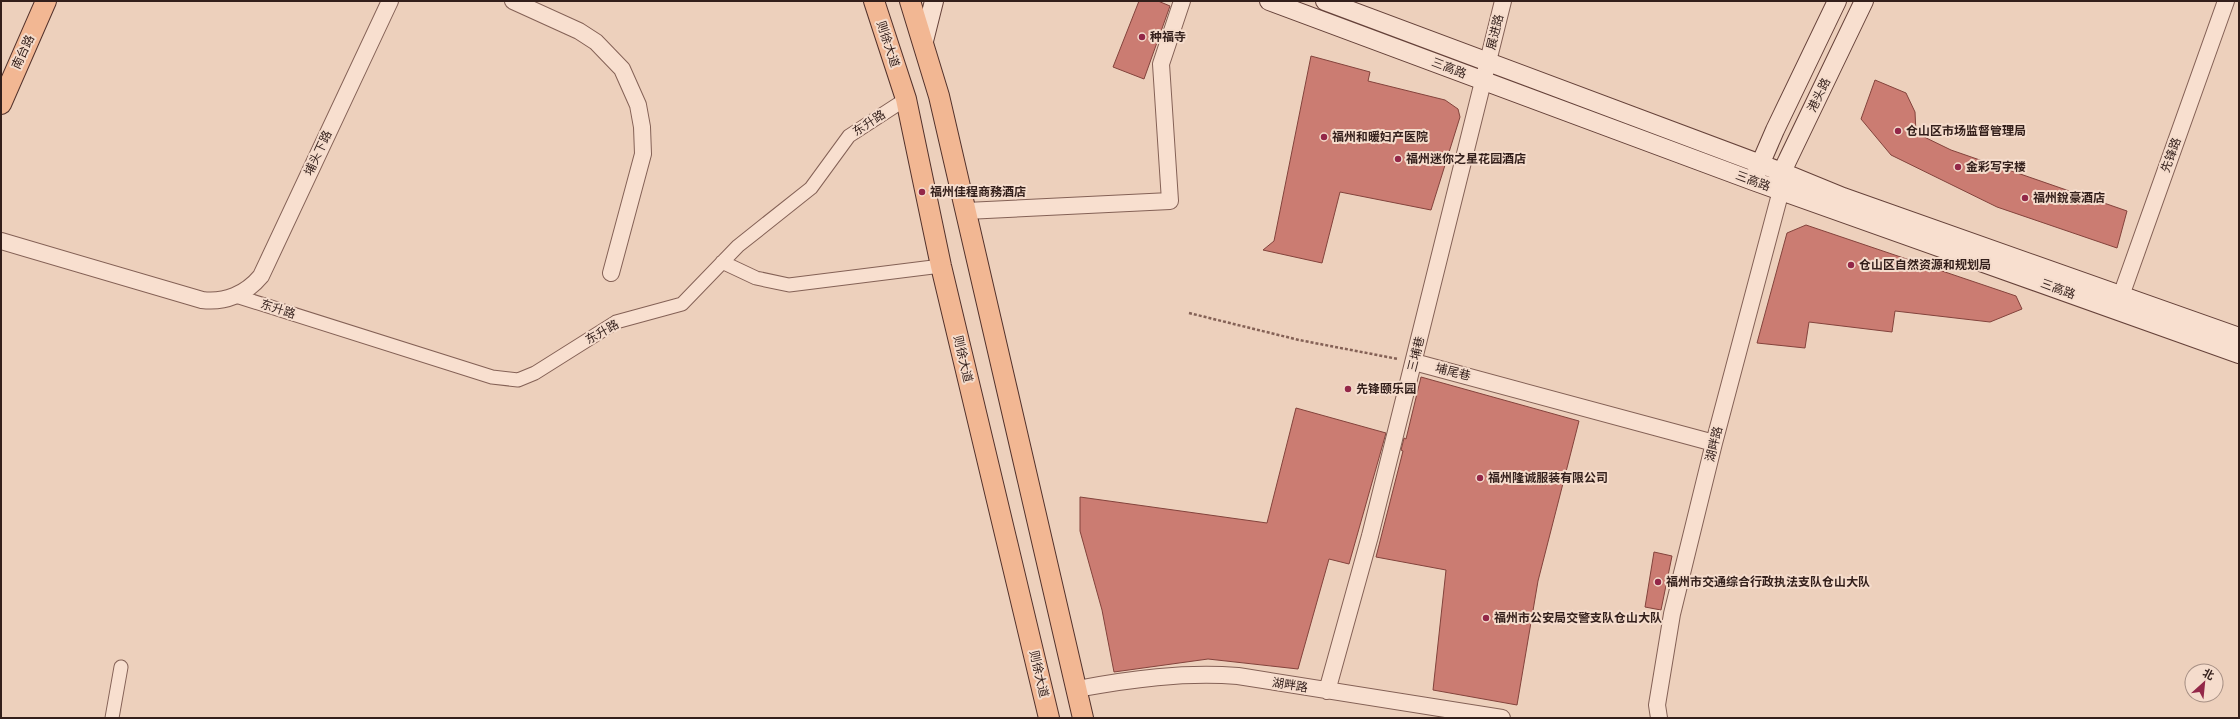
<svg xmlns="http://www.w3.org/2000/svg" width="2240" height="719" font-family="'Zilla Slab','Noto Sans SC',serif">
	<style>
		.building { fill: #cb7c72; stroke: #83433c }
		.lines { fill: none; stroke-linecap: round; stroke-linejoin: round }
		.minor-casing { stroke: #846156; stroke-width: 15 }
		.tertiary-casing { stroke: #846156; stroke-width: 18 }
		.secondary-casing { stroke: #66423a; stroke-width: 20 }
		.primary-casing { stroke: #52312b; stroke-width: 22 }
		.path { stroke: #846156; stroke-width: 2.5; stroke-dasharray: 3 2; stroke-linecap: butt }
		.minor { stroke: #f8dfcf; stroke-width: 13 }
		.tertiary { stroke: #f8dfcf; stroke-width: 16 }
		.secondary { stroke: #f8dfcf; stroke-width: 18 }
		.primary { stroke: #f2b793; stroke-width: 20 }
		.poi-dot { fill: #932748; stroke: #f5dccc; stroke-width: 1.5 }
		.labels { text-anchor: middle; dominant-baseline: central; stroke-width: 4; stroke-linejoin: round; paint-order: stroke }
		.street-label { font-size: 12px; fill: #331f1b; stroke: #f5dccc }
		.poi-label { font-size: 12px; font-weight: bold; fill: #331f1b; stroke: #f5dccc; text-anchor: start }
	</style>
	<rect width="100%" height="100%" fill="#edd0bc"/>
	<path class="building" d="M1139,1H1158L1170,6L1144,79L1113,67Z
		M1311,56L1370,72L1368,81L1445,100L1458,109L1460,117L1431,210L1340,192L1322,263L1263,250L1274,241Z
		M1875,80L1906,93L1915,112L1916,133L1951,150L2127,211L2117,248L1997,207L1891,155L1861,119Z
		M1806,225L2016,296L2022,309L1990,322L1895,311L1892,332L1809,322L1805,348L1757,343L1787,233Z
		M1421,377L1579,421L1538,581L1517,705L1433,690L1446,570L1376,557L1403,451L1401,450L1404,438L1406,439Z
		M1296,408L1386,433L1349,564L1329,559L1298,669L1208,659L1114,672L1102,610L1080,531V497L1267,523Z
		M1654,552L1672,556L1661,610L1645,607Z"/>
	<g class="lines">
		<g class="minor-casing">
			<path id="minor" d="M722,262L756,278L789,285L941,266
				M236,296L492,377L518,380L535,373L616,322L682,304L738,246L811,188L849,136L906,99
				M112,718L121,667"/>
		</g>
		<g class="tertiary-casing">
			<path id="tertiary" d="M513,1L579,31L596,42L622,69L638,105L642,127L643,154L611,273
				M966,211L1170,201L1161,64L1182,1
				M1,241L202,300C225,303 246,294 261,276L390,1
				M2117,307L2226,1
				M1414,362L1714,443
				M1077,689C1131,679 1183,672 1238,676L1502,718
				M1327,691L1370,536L1503,1
				M1659,718L1657,705L1672,614L1714,443L1784,179"/>
		</g>
		<g class="secondary-casing">
			<path id="secondary" d="M1269,1L1753,181L2239,354
				M1325,1L1782,172L1843,197L2239,337
				M923,45L934,1
				M1756,174L1775,130L1837,1
				M1777,182L1864,1"/>
		</g>
		<g class="primary-casing">
			<path id="primary" d="M874,1L906,99L941,266L1049,718
				M910,1L939,96L1083,718
				M1,104L46,1"/>
		</g>
		<path class="path" d="M1189,313L1299,340L1398,359"/>
		<use href="#minor" class="minor"/>
		<use href="#tertiary" class="tertiary"/>
		<use href="#secondary" class="secondary"/>
		<use href="#primary" class="primary"/>
	</g>
	<g class="poi-dot">
		<circle cx="1142" cy="37" r="4"/>
		<circle cx="1898" cy="131" r="4"/>
		<circle cx="1324" cy="137" r="4"/>
		<circle cx="1398" cy="159" r="4"/>
		<circle cx="1958" cy="167" r="4"/>
		<circle cx="922" cy="192" r="4"/>
		<circle cx="2025" cy="198" r="4"/>
		<circle cx="1851" cy="265" r="4"/>
		<circle cx="1348" cy="389" r="4"/>
		<circle cx="1480" cy="478" r="4"/>
		<circle cx="1658" cy="582" r="4"/>
		<circle cx="1486" cy="618" r="4"/>
	</g>
	<g class="labels">
		<g class="street-label">
			<text transform="translate(1495 32) rotate(-76)">展进路</text>
			<text transform="translate(888 44) rotate(72)">则徐大道</text>
			<text transform="translate(23 52) rotate(-65)">南台路</text>
			<text transform="translate(1449 68) rotate(21)">三高路</text>
			<text transform="translate(1819 95) rotate(-64)">港头路</text>
			<text transform="translate(869 123) rotate(-33)">东升路</text>
			<text transform="translate(318 153) rotate(-65)">埔头下路</text>
			<text transform="translate(2171 155) rotate(-70)">先锋路</text>
			<text transform="translate(1753 181) rotate(20)">三高路</text>
			<text transform="translate(2058 289) rotate(20)">三高路</text>
			<text transform="translate(278 309) rotate(18)">东升路</text>
			<text transform="translate(602 332) rotate(-29)">东升路</text>
			<text transform="translate(1416 354) rotate(-76)">三埔巷</text>
			<text transform="translate(963 359) rotate(77)">则徐大道</text>
			<text transform="translate(1453 372) rotate(14)">埔尾巷</text>
			<text transform="translate(1714 444) rotate(-76)">湖畔路</text>
			<text transform="translate(1039 674) rotate(77)">则徐大道</text>
			<text transform="translate(1290 685) rotate(9)">湖畔路</text>
		</g>
		<g class="poi-label">
			<text x="1150" y="37">种福寺</text>
			<text x="1906" y="131">仓山区市场监督管理局</text>
			<text x="1332" y="137">福州和暖妇产医院</text>
			<text x="1406" y="159">福州迷你之星花园酒店</text>
			<text x="1966" y="167">金彩写字楼</text>
			<text x="930" y="192">福州佳程商務酒店</text>
			<text x="2033" y="198">福州銳豪酒店</text>
			<text x="1859" y="265">仓山区自然资源和规划局</text>
			<text x="1356" y="389">先锋颐乐园</text>
			<text x="1488" y="478">福州隆诚服装有限公司</text>
			<text x="1666" y="582">福州市交通综合行政执法支队仓山大队</text>
			<text x="1494" y="618">福州市公安局交警支队仓山大队</text>
		</g>
	</g>
	<rect width="2240" height="719" fill="none" stroke="#331f1b" stroke-width="4"/>
	<g transform="translate(2204 683) rotate(27)"><circle r="19" fill="#f5dccc" stroke="#a79085"/>
	<path d="M0-3L7 15L0 10L-7 15Z" fill="#932748"/>
	<text y="-6" font-size="11" font-weight="bold" text-anchor="middle" fill="#331f1b">北</text>
	</g>
</svg>
